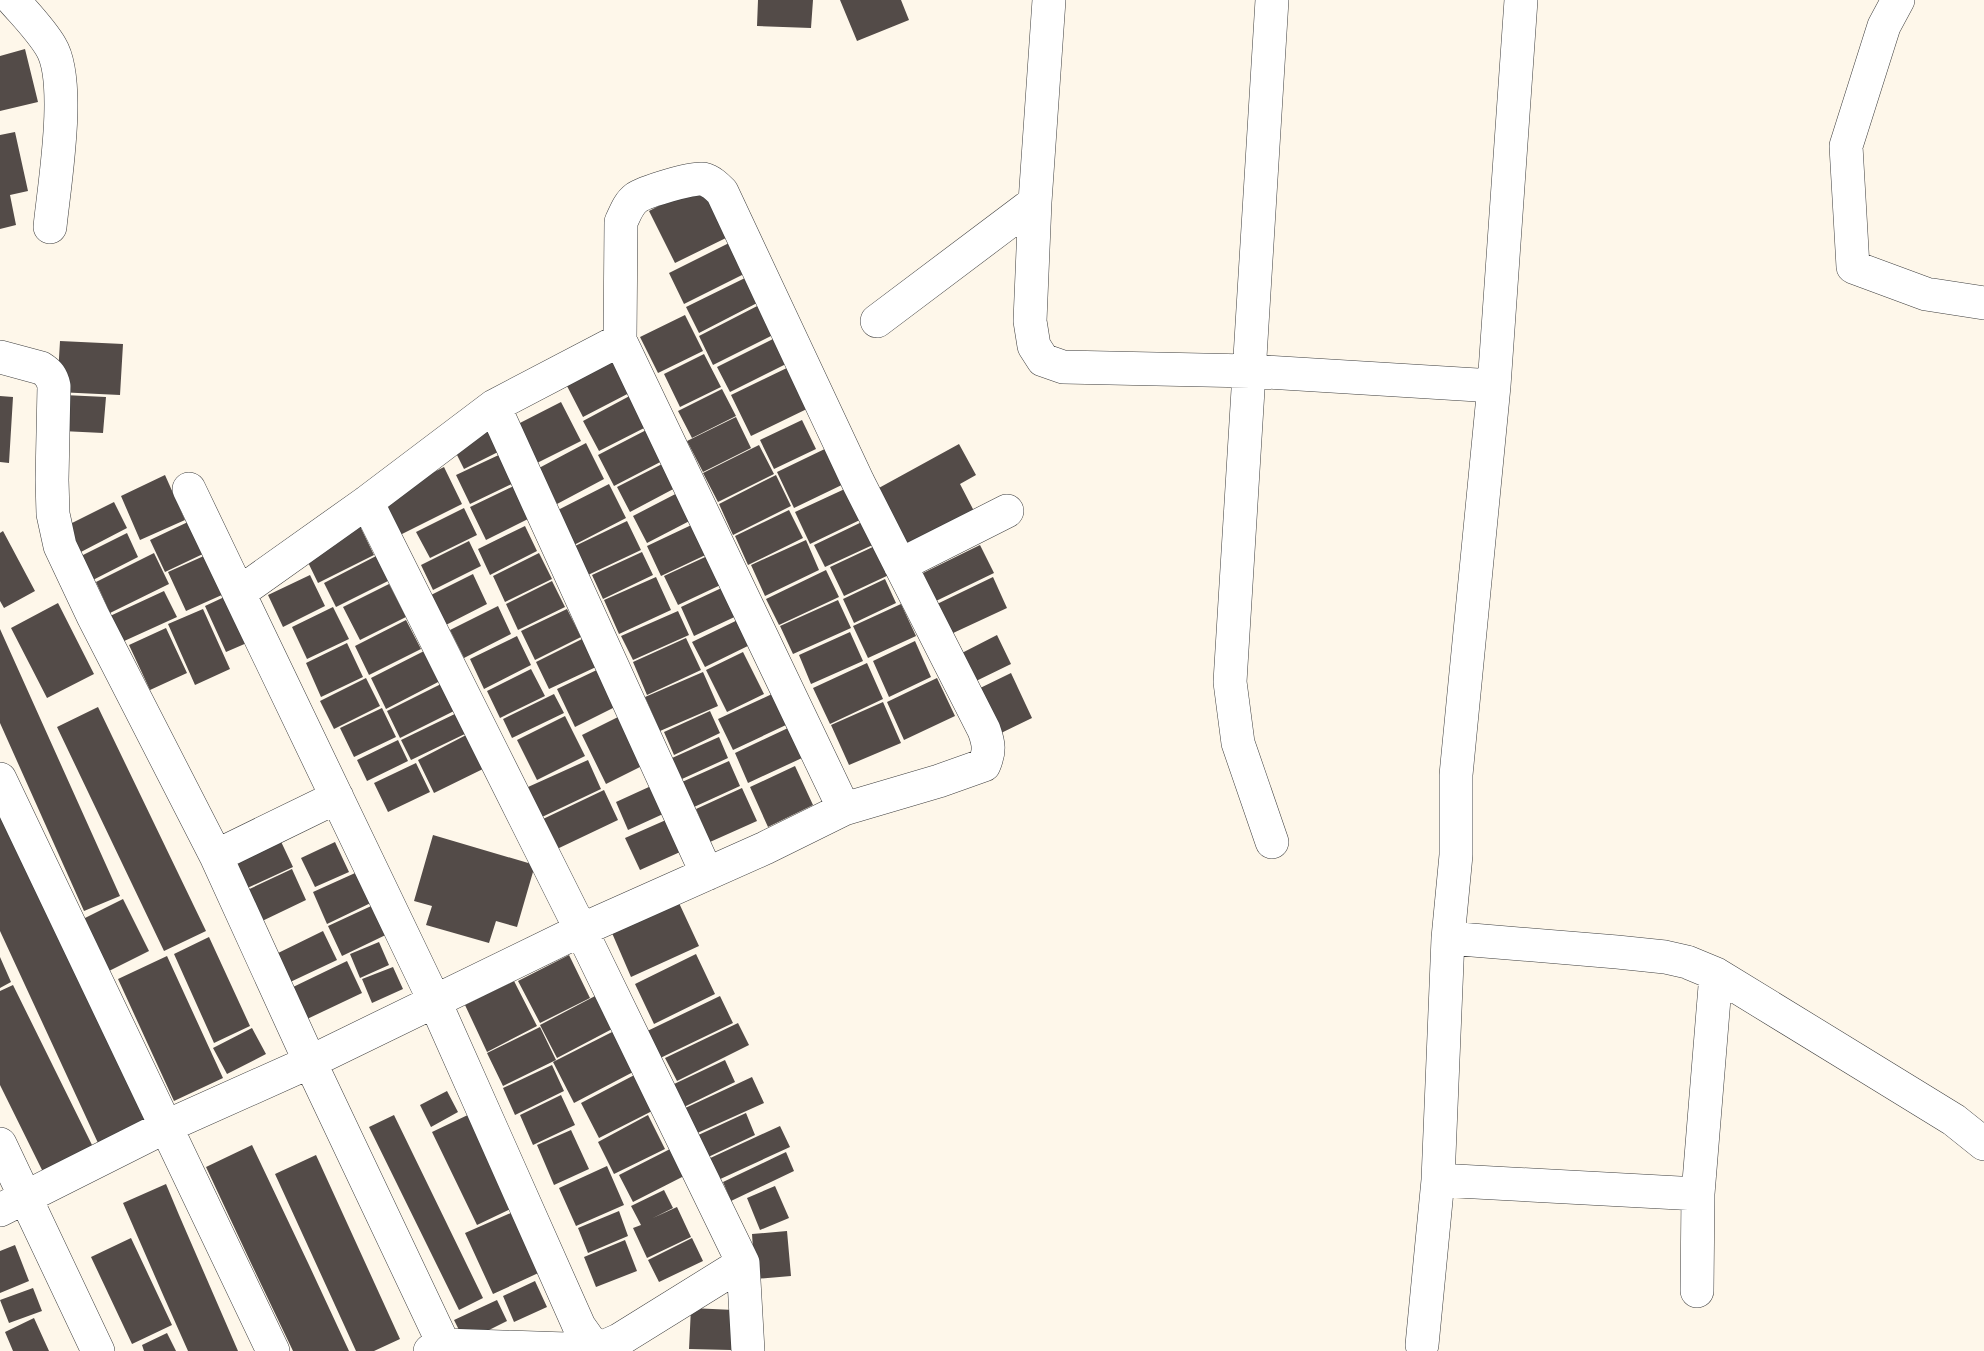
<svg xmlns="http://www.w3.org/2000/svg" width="1984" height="1351" font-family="'Noto Serif',serif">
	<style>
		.building { fill: #534b48 }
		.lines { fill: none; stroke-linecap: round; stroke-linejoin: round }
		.street-casing { stroke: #3e3e3e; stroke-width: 34 }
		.street { stroke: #fff; stroke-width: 33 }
	</style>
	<rect width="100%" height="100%" fill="#fef7ea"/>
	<path class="building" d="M758,0H813L811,28L757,26Z
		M840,0H901L909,20L857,41Z
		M25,49L38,102L0,111V56Z
		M15,132L28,191L10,195L16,225L0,229V135Z
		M703,183L730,236L675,263L649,211Z
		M733,241L748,272L684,304L669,273Z
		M747,277L759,302L699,333L686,307Z
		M763,303L777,333L713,365L699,336Z
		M685,315L703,351L658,373L640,337Z
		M777,337L790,362L730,392L717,367Z
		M60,341L123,344L120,395L57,392Z
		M704,354L721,387L680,407L664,374Z
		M619,358L635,390L583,417L567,386Z
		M793,365L813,406L751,436L731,395Z
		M722,389L736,416L692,438L678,411Z
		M637,392L652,424L599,451L583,421Z
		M64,395L106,397L103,433L62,431Z
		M0,396L13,397L9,463L0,462Z
		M561,402L581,441L533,465L514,426Z
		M736,417L751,448L703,472L687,441Z
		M492,420L506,448L464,469L450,441Z
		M802,420L816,449L774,469L760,440Z
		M652,427L668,458L614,486L598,455Z
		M586,443L604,479L557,504L539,468Z
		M959,444L976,475L960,484L974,511L908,546L877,489Z
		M759,445L774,474L718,502L703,473Z
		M833,445L850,481L794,508L777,472Z
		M503,453L516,482L470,504L456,475Z
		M666,462L679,486L630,512L617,487Z
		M444,467L462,504L400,535L382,498Z
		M165,475L185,520L140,540L121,496Z
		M776,475L791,506L733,535L719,504Z
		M609,484L626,518L574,545L556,511Z
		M516,485L532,517L486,540L470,507Z
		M849,487L864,518L810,544L795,512Z
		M687,488L701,515L647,543L633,516Z
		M114,502L127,528L79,553L66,526Z
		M464,508L477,535L430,558L416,532Z
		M789,510L803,538L748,565L735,536Z
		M702,520L716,550L661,576L647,546Z
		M866,520L877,543L825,567L814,545Z
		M190,521L205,553L165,572L150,540Z
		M627,521L641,550L588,575L575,546Z
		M359,524L374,555L318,583L303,552Z
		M525,526L537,551L490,575L478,549Z
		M3,531L35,591L4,608L0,601V533Z
		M127,533L138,557L91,581L79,557Z
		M806,540L819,570L765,596L751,565Z
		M469,541L481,566L433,590L421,565Z
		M877,545L891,574L844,596L830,567Z
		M980,545L994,573L936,601L923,573Z
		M215,551L233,590L186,611L168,572Z
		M642,552L653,575L603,599L592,575Z
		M716,552L729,581L678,605L664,576Z
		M154,553L169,584L110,613L96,582Z
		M539,553L552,579L505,602L493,576Z
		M378,555L390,580L336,607L324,583Z
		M826,570L839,597L779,625L766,599Z
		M473,574L487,604L440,628L425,598Z
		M310,575L325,606L283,627L268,595Z
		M656,577L671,610L619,634L604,600Z
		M993,577L1007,608L951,634L937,604Z
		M885,579L896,603L854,623L843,599Z
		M552,581L565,607L518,630L506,604Z
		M389,584L406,617L360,640L343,607Z
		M730,584L743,613L694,636L681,607Z
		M164,591L177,617L122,642L110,616Z
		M235,592L256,639L226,652L205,606Z
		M838,600L851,628L793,654L780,626Z
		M58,603L94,674L47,698L11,628Z
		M901,604L916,636L868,658L853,626Z
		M498,606L511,634L464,658L450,630Z
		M333,607L349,639L307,659L292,627Z
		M203,609L230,669L195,685L168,624Z
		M567,609L581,637L535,660L521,631Z
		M678,611L689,635L633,660L621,636Z
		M746,616L758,641L705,667L692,642Z
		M406,620L421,649L369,675L355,646Z
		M166,628L187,673L150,690L129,645Z
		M0,629L120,896L84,911L0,723Z
		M850,632L863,661L811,684L799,655Z
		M997,635L1011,664L972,683L958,655Z
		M517,636L531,665L484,689L470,659Z
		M686,638L701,670L647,695L633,662Z
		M582,639L596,667L549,689L536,662Z
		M915,641L931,677L889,697L873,661Z
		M347,643L363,677L321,697L306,663Z
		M426,650L442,680L386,709L371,678Z
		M743,652L764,694L727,712L706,670Z
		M867,663L883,699L830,724L813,688Z
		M603,667L621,704L575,727L557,689Z
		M531,669L545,696L500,718L487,691Z
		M703,672L718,706L660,731L645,697Z
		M1011,673L1032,718L995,736L974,691Z
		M366,678L380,706L334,729L320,701Z
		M937,678L955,716L904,740L887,702Z
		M445,682L458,709L400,738L387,711Z
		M554,694L564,713L512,738L503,719Z
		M772,694L786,725L733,750L718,719Z
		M883,702L901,743L849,765L831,725Z
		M98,707L206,931L164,951L57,727Z
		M382,708L396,737L354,757L340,728Z
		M461,711L471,731L411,760L401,740Z
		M710,711L720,733L674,755L664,732Z
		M628,712L652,761L606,784L582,735Z
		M565,716L585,756L537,780L517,740Z
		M788,728L802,758L748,783L735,753Z
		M470,733L487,767L434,793L418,760Z
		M719,737L728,758L682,779L672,758Z
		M398,740L408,761L367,781L357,760Z
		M588,760L601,789L542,817L528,787Z
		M729,761L740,786L694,807L682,782Z
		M416,763L430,792L388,812L374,783Z
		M795,766L813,805L768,827L750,787Z
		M662,781L674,809L628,830L616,802Z
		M742,788L757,821L710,842L696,809Z
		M604,790L618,820L557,849L543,819Z
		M0,804L147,1121L98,1143L0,931Z
		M675,816L689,848L640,870L625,838Z
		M276,831L293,867L243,890L227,855Z
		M433,835L535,865L517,927L496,921L489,943L426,925L432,906L414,901Z
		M335,842L349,872L315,887L301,858Z
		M292,869L306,900L258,923L243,892Z
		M364,869L379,899L327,924L313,892Z
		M123,899L149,951L105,973L79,921Z
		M382,901L396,930L342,956L328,926Z
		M679,903L699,946L631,977L612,933Z
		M323,931L337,960L286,984L272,956Z
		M209,937L250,1026L214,1043L174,954Z
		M379,942L389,965L360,978L350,954Z
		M696,954L715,994L654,1024L635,984Z
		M569,955L590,998L540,1023L518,981Z
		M167,956L223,1078L174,1101L118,979Z
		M0,957L11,982L0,988Z
		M347,961L362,993L305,1020L291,988Z
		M393,967L403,989L372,1003L362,979Z
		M514,981L537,1026L487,1052L465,1005Z
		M13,985L93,1147L43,1172L0,1085V991Z
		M597,995L614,1028L557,1058L540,1025Z
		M720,996L733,1023L652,1062L639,1035Z
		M738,1023L749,1045L677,1081L665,1058Z
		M540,1027L556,1060L503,1086L487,1053Z
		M252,1028L266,1054L227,1074L213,1048Z
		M614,1031L635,1071L574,1103L553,1062Z
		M725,1060L735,1082L682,1108L672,1085Z
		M552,1065L564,1091L515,1115L503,1088Z
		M642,1071L660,1107L599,1138L581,1103Z
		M752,1077L764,1103L693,1135L681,1110Z
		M447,1091L458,1112L431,1127L420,1105Z
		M561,1095L575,1125L533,1145L520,1115Z
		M472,1113L517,1206L477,1225L432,1132Z
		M746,1113L755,1135L704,1159L694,1137Z
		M394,1115L483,1298L459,1310L369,1127Z
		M648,1115L665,1149L614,1174L598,1142Z
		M780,1126L790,1147L716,1181L706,1160Z
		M571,1130L589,1169L554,1185L537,1145Z
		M252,1145L309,1265L349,1351H293L250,1261L206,1167Z
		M672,1148L686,1175L633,1202L619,1175Z
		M786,1152L794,1171L731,1201L723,1182Z
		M316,1155L400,1339L374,1351H356L275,1174Z
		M607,1166L624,1205L576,1226L559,1188Z
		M166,1184L179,1215L238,1351H188L164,1297L123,1203Z
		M775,1186L789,1218L760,1230L747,1198Z
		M664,1190L673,1208L653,1218L677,1207L691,1237L647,1258L633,1228L641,1225L631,1206Z
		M520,1209L547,1269L493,1294L465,1233Z
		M619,1211L628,1236L588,1253L578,1228Z
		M787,1231L791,1276L755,1279L752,1234Z
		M131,1238L172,1325L132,1344L91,1257Z
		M692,1238L703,1261L659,1282L648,1260Z
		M625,1240L637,1271L596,1287L584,1257Z
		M15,1245L29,1281L0,1293V1251Z
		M535,1281L547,1307L514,1322L503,1296Z
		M33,1288L42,1311L9,1323L0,1300Z
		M497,1300L507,1321L465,1342L454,1320Z
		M691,1308L734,1310L731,1350L689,1349Z
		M34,1318L49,1351H13L5,1332Z
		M167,1333L176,1351H144L142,1345Z"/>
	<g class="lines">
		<g class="street-casing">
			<path id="street" d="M13,0C26,15 41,30 51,47C72,82 54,186 50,227
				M1049,0L1035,202L1030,321L1034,346L1043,360L1063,367L1250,371L1494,386
				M1272,0L1230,682L1238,743L1272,842
				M1898,0L1884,26L1846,146L1853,267L1926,294L1984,303
				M877,321L1035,202
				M620,340L844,809
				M0,357L41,368C49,373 52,377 54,386L52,480L53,514L60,546L93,616L216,856L310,1062L444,1345
				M494,406L707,874
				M189,489L435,1002L579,1326L596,1350
				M367,502L581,930L743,1263L748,1351
				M900,565L1007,511
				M0,779L273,1351
				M216,856L337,797
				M1448,938L1617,952L1665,957L1687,962L1716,974L1871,1069L1954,1120L1984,1144
				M0,1144L98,1351
				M1438,1180L1698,1194
				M0,1210L167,1126L310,1062L581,930L765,848L844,809L939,781L984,765C990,751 989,744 984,730L858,482L722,192C716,186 711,181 703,179C693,177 644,192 636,198C628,204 625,214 621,222L620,340L494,406L367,502L239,593
				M1697,1291L1698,1194L1716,974
				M1422,1345L1438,1180L1448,938L1456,855V775L1494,386L1521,0
				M430,1351L444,1345L596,1350L619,1340L743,1263"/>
		</g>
		<use href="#street" class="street"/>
	</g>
</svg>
